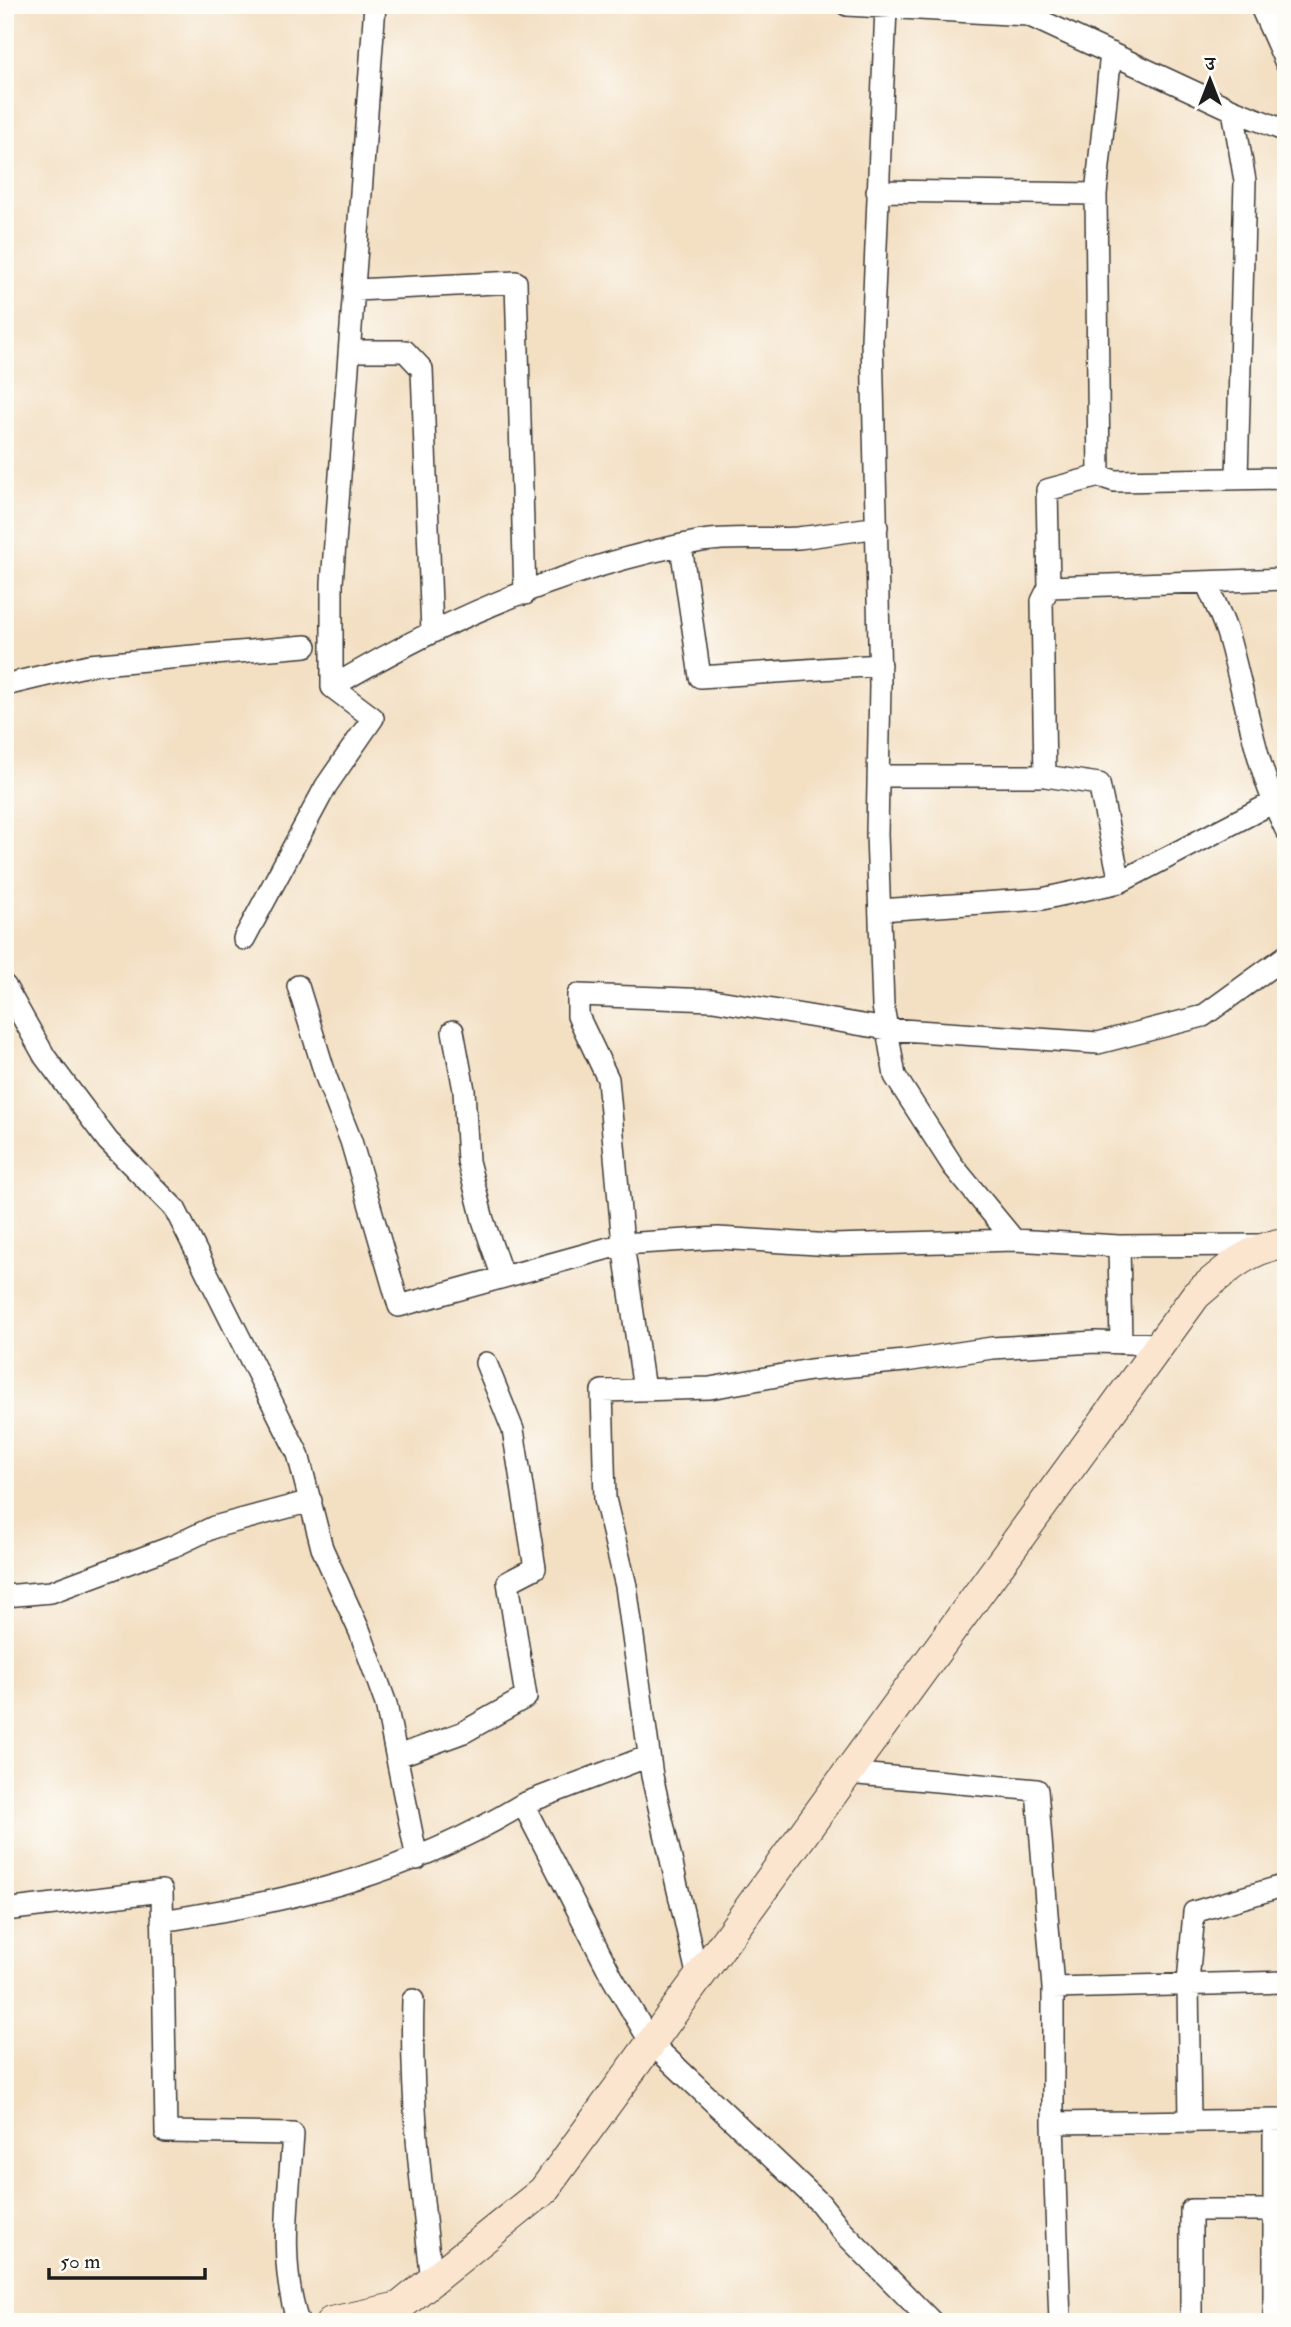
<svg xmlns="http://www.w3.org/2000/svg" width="1291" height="2327" font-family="'IM FELL Double Pica','Noto Serif Devanagari',serif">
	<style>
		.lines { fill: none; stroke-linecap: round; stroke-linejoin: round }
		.minor-casing { stroke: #3c3935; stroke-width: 24 }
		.secondary-casing { stroke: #3c3935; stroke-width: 32 }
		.minor { stroke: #fff; stroke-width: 21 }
		.secondary { stroke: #fbe5cf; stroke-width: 30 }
	</style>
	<rect width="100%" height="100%" fill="#fdfcf7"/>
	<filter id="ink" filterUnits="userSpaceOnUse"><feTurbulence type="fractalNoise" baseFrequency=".0143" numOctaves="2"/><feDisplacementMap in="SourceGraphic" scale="14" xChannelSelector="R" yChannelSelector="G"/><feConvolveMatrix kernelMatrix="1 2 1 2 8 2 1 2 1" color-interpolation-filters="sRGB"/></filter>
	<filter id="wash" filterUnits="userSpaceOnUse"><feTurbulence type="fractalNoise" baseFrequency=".00686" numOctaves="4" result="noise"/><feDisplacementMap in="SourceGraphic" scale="28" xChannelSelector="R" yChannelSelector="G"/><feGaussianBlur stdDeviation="1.57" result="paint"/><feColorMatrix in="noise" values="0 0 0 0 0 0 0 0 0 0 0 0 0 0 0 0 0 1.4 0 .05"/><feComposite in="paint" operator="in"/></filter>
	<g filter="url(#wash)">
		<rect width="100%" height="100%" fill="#f3dfc2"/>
	</g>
	<g filter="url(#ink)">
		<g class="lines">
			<g class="minor-casing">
				<path id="minor" d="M847,5L1028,15L1233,110L1286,131
					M1260,5L1286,63
					M886,8L872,341L880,685L877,834L883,1006L895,1076L953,1166L1014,1240L1119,1246L1261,1245
					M1233,110L1245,181L1237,478
					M877,191L1096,194
					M356,290L516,282L525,594
					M351,351H405L422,369L432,632
					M1099,476L1096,194L1111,53
					M681,546L700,677L880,665
					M1207,584C1214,602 1224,620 1229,639C1247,703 1256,770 1286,830
					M1049,587L1286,579
					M5,685L89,665L306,646
					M332,687V583L375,5
					M879,776H1045L1099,784L1120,882L1272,803
					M1045,776L1042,601L1049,587L1047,490L1099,476L1115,481L1286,478
					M880,910L1042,899L1120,882
					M244,939L326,786L373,718L332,687C445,619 572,565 702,541C733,536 767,540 798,538C825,535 851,531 877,527
					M5,986L45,1057L108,1141L175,1209L298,1454L322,1548L360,1632L386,1704L417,1859
					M298,986L326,1077L351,1141L399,1306L623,1244L718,1238L833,1245L1014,1240
					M453,1031L464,1090L468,1161L483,1220L502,1275
					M1119,1246L1121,1343
					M644,1390L623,1244L608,1079L578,1016V995L713,1000L887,1029L1098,1043L1203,1016L1286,956
					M5,1596L51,1592L174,1546L214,1527L311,1501
					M398,1756L464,1732L526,1697L508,1582L535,1568L513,1430L486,1363
					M847,1773L1037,1790L1053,1988V2123L1060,2322
					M523,1804L649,1756
					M5,1910L162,1891L166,2132L293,2134C289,2195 278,2263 298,2322
					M162,1921C296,1900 406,1875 523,1804L612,1977L651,2043L820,2203L843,2232L932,2322
					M698,1978L652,1776L626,1586L605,1499L602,1391L710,1388L810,1370L905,1361L992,1348L1096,1342L1159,1344
					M1053,1988L1286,1982
					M413,2000C410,2094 421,2188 432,2281
					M1274,2120V2322
					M1190,2122L1188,1983L1194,1912L1286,1885
					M1053,2123L1286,2120
					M1191,2322V2210H1276"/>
			</g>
			<g class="secondary-casing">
				<path id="secondary" d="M331,2322L399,2307L543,2191L1196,1295C1223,1272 1249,1247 1286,1243"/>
			</g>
			<use href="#minor" class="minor"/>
			<use href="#secondary" class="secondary"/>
		</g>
	</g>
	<rect width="1291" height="2327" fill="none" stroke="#fdfcf7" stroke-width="28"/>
	<g transform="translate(1210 80)" stroke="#fdfcf7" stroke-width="5" paint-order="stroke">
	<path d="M0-5L12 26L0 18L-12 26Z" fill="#1c1c1c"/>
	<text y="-10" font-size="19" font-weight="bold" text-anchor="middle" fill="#1c1c1c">उ</text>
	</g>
	<path d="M49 2268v10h156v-10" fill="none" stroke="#1c1c1c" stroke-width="3.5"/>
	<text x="60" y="2268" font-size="21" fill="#1c1c1c" stroke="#fdfcf7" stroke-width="5" paint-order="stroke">50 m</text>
</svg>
